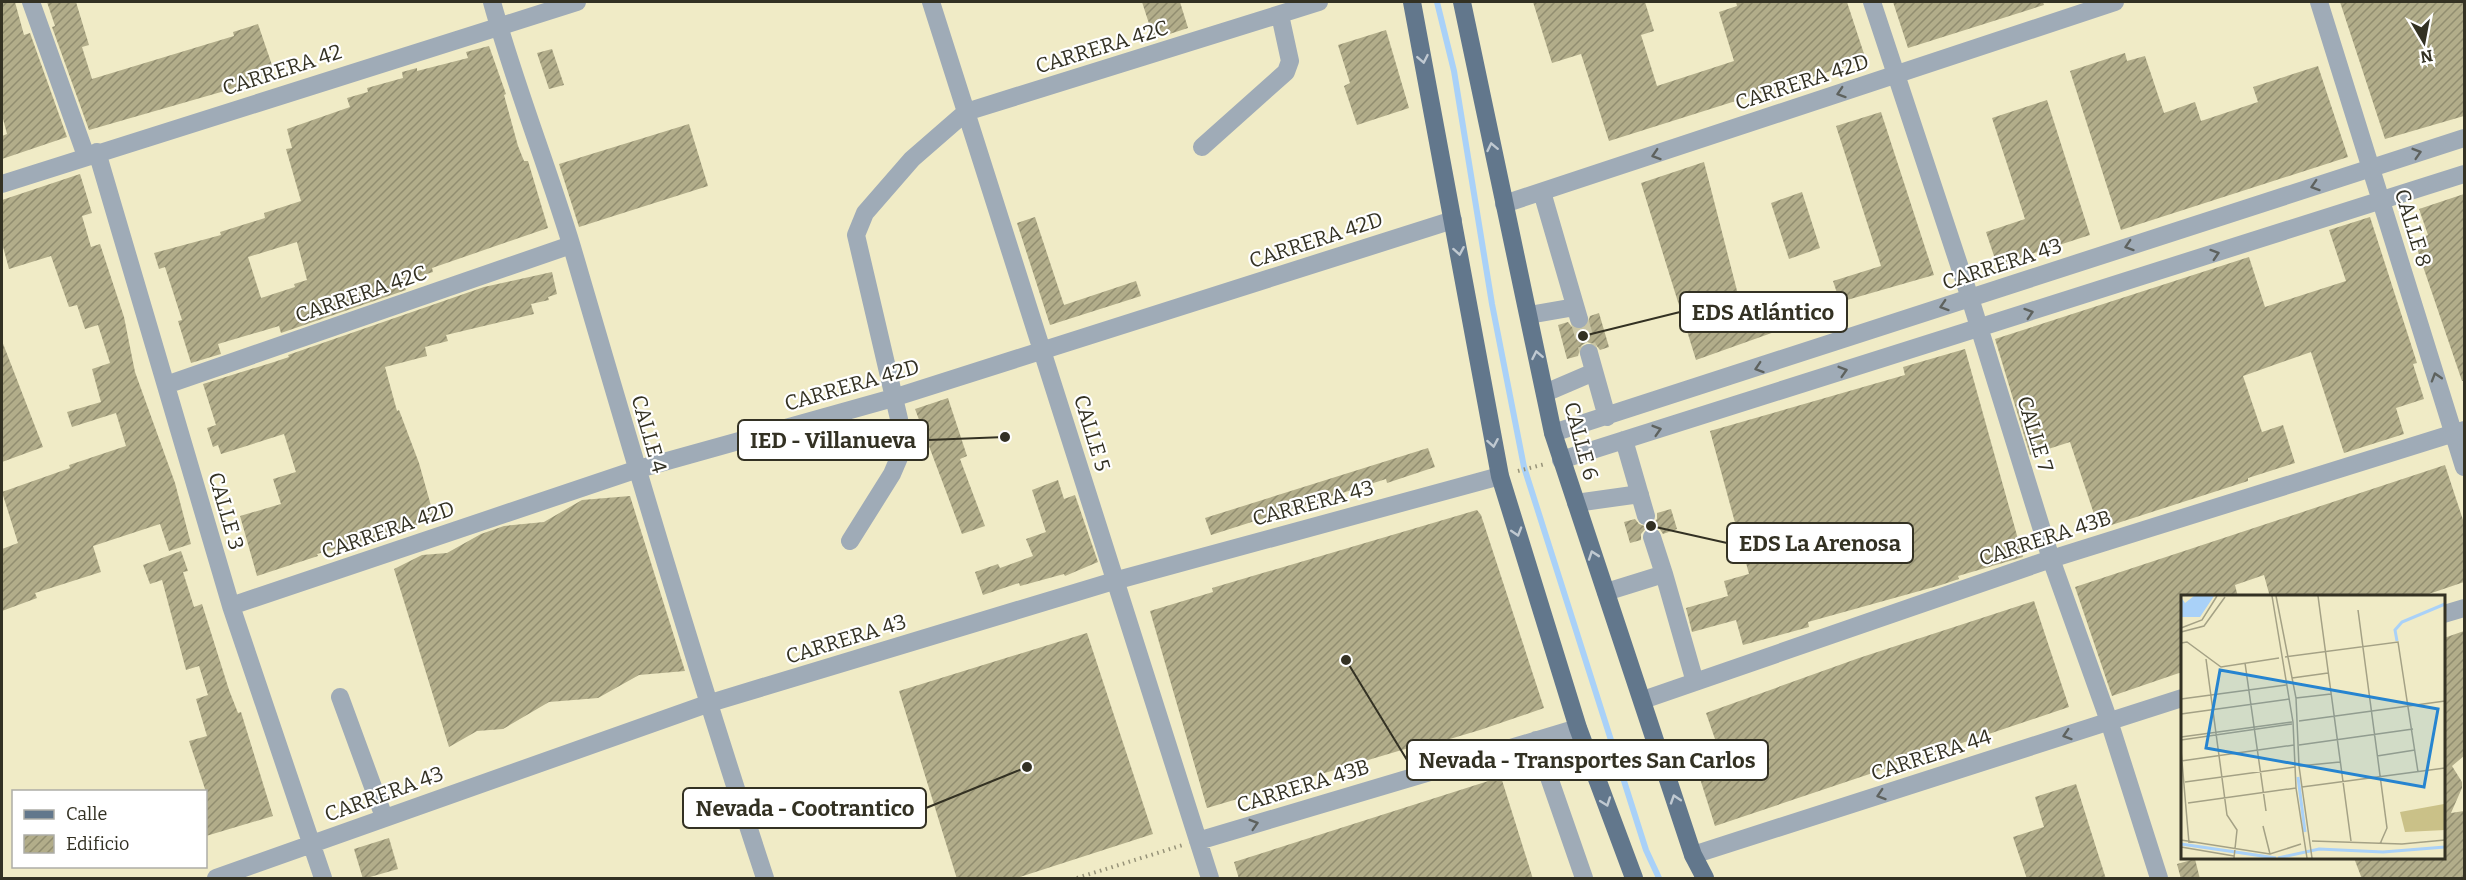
<svg xmlns="http://www.w3.org/2000/svg" width="2466" height="880" font-family="Bitter,serif">
	<style>
		.lines { fill: none; stroke-linecap: round; stroke-linejoin: round }
		.stream { stroke: #a9d1f8; stroke-width: 6 }
		.building { fill: url(#building-hatch); fill-rule: evenodd }
		.minor-tunnel { stroke: #cac6a5; stroke-width: 18; stroke-dasharray: 18 9; stroke-linecap: butt }
		.path { stroke: #969278; stroke-width: 4; stroke-dasharray: 1.5 4.5; stroke-linecap: butt }
		.minor { stroke: #9fabb7; stroke-width: 18 }
		.major { stroke: #62778c; stroke-width: 18 }
		.oneway { stroke: #c0c9d1 }
		.oneway2 { stroke: #5e625e }
		.labels { text-anchor: middle; dominant-baseline: central; stroke-width: 4.5; stroke-linejoin: round; paint-order: stroke }
		.street-label { font-size: 21px; fill: #333123; stroke: #fff }
		.inset-river { fill: none; stroke: #a9d1f8; stroke-width: 3 }
		.inset-road { fill: none; stroke: #a4a185; stroke-width: 1.5 }
		.view { fill: #2684d0; fill-opacity: 0.15; stroke: #2684d0; stroke-width: 3 }
		.inset-edge { fill: none; stroke: #333123; stroke-width: 3 }
		.leader { fill: none; stroke: #333123; stroke-width: 2 }
		.callout-dot { fill: #333123; stroke: #fff; stroke-width: 2 }
		.callout { fill: #fff; stroke: #333123; stroke-width: 2 }
		.callout-label { font-size: 22px; text-anchor: middle; font-weight: bold; fill: #333123 }
	</style>
	<defs>
		<pattern id="building-hatch" width="6" height="6" patternUnits="userSpaceOnUse" patternTransform="scale(1.5)"><rect width="6" height="6" fill="#b2ad8a"/><path d="M-1 1l2-2M0 6l6-6M5 7l2-2" fill="none" stroke="#918d70"/></pattern>
	</defs>
	<rect width="100%" height="100%" fill="#f0ebc6"/>
	<g class="lines">
		<path class="stream" d="M1437,2L1454,71L1492,304L1524,467L1646,850L1659,878"/>
	</g>
	<path class="building" d="M2,2H15L24,35L30,33L67,137L2,159V136L7,134L2,115Z
		M47,2H76L89,45L82,47L92,79L234,36L233,32L258,24L274,71L228,90L89,130L52,27L55,26Z
		M1142,2H1180L1188,28L1154,39Z
		M1533,2H1645L1654,31L1641,35L1657,86L1734,61L1719,12L1737,6L1736,2H1847L1866,60L1609,141L1581,54L1552,63Z
		M1893,2H2043L2044,5L1908,48Z
		M2340,2H2464V116L2385,139Z
		M1386,30L1409,108L1357,125L1344,86L1350,83L1338,45Z
		M489,46L506,94L504,95L518,146L524,161H528L548,228L432,268L433,272L404,281L406,290L281,333L279,326L218,344L221,354L191,363L178,321L182,320L165,267L159,269L154,253L221,235L220,232L265,218L264,213L301,201L286,149L292,148L287,129L350,107L347,98L368,92L367,88L403,78L402,72L417,68V71L468,58L466,52ZM297,242L307,280L294,284L295,287L261,298L248,257Z
		M552,49L564,85L549,89L537,53Z
		M2125,53L2127,61L2145,56L2164,113L2195,102L2201,121L2258,102L2253,87L2318,66L2348,157L2121,230L2070,71Z
		M2047,100L2090,235L1997,265L1986,232L2025,219L1992,118Z
		M1881,112L1934,275L1840,302L1833,281L1881,266L1836,126Z
		M689,124L708,186L579,227L559,164Z
		M1704,162L1743,314L1797,297L1805,321L1696,360L1641,183Z
		M80,174L92,213L82,216L91,247L100,244L124,317L135,372L175,483L191,544L169,551L160,524L93,546L101,572L35,593L37,598L2,611V549L18,543L2,492L70,468L69,465L126,446L116,413L72,427L67,412L101,402L92,369L110,363L98,325L85,329L77,305L69,307L51,256L9,269L2,243V200Z
		M1802,192L1820,248L1789,259L1771,203Z
		M2464,194V381H2462L2414,240L2428,235L2419,209Z
		M1035,217L1064,305L1136,281L1141,296L1050,325L1017,223Z
		M2370,217L2417,363L2413,364L2424,399L2396,408L2404,434L2344,453L2311,352L2243,376L2262,432L2283,425L2295,463L2248,478V481L2099,529L2070,442L2030,455L1995,339L2249,257L2265,307L2346,281L2329,230Z
		M552,272L557,294L548,297L549,300L531,304L534,314L446,335L448,341L425,347L427,356L385,367L397,411L399,410L419,463L435,520L317,554L318,556L257,576L240,516L281,504L273,479L296,472L284,434L221,454L218,445L213,447L207,428L216,425L203,384L274,362L289,357L288,355L484,287Z
		M1599,313L1609,347L1600,350L1596,345L1587,342L1581,346L1578,356L1567,359L1558,325L1568,322L1572,327L1582,330L1587,326L1590,316Z
		M2,341L43,447L2,462Z
		M1965,349L2023,557L1958,576L1959,579L1941,585L1808,622L1809,627L1743,645L1736,620L1692,632L1686,608L1728,596L1724,581L1749,574L1710,431L1905,375L1903,367Z
		M948,398L967,456L960,459L985,526L962,534L915,409Z
		M1428,448L1435,467L1387,483L1386,479L1211,535L1205,518Z
		M2445,465L2464,523V582L2420,597H2270L2264,575L2235,585L2238,597H2182V672L2112,696L2075,587Z
		M1058,480L1064,499L1075,495L1098,562L1065,576L1064,574L1020,586L1019,583L983,595L975,572L998,564L1000,568L1033,556L1026,539L1046,532L1032,490Z
		M630,496L685,671L639,675L598,698L549,702L503,729L477,731L449,747L394,569L422,555L447,553L481,534L504,526L544,522L582,500Z
		M1671,509L1677,529L1663,534L1659,528L1650,526L1657,519V513Z
		M1477,510L1481,515L1544,708L1480,730L1433,744L1432,741L1207,808L1150,611L1213,592L1212,588Z
		M1635,519L1639,524L1647,527L1641,534V540L1630,543L1624,522Z
		M181,551L188,571L183,572L194,607L202,604L229,690L238,713L241,712L273,816L206,836V792L189,741L207,736L196,699L208,695L199,666L186,670L162,580L150,584L143,565Z
		M2034,601L2069,707L1715,826L1690,747L1715,739L1706,713L1859,658Z
		M2464,631V756L2452,766L2462,782V788L2451,813L2464,811V879H2362L2354,858H2444V638Z
		M1087,633L1153,834L1014,879H957L899,691Z
		M1501,777L1533,879H1239L1234,862Z
		M2076,784L2106,879H2027L2013,837L2044,827L2035,797Z
		M389,838L398,869L363,879L354,849Z
		M2195,859L2200,879H2181L2177,864Z"/>
	<g class="lines">
		<path class="minor-tunnel" d="M1579,319L1589,353"/>
		<path class="path" d="M1518,471L1545,464
			M1077,878L1183,845"/>
		<path class="minor" d="M31,2L86,156
			M492,2C515,85 547,165 572,247C634,459 696,669 765,878
			M931,2L1210,878
			M1872,2L1970,298L2051,559L2109,721L2159,878
			M2319,2L2464,467
			M1202,147L1286,72L1290,61L1280,15
			M97,152L231,606L323,878
			M2,184L577,2
			M1542,192L1579,319
			M1504,204L2115,2
			M1529,315L1575,307
			M1589,353L1607,417
			M166,385L571,245
			M1545,393L1594,372
			M1553,433L2464,138
			M1624,440L1646,516
			M1561,460L2464,174
			M1576,503L1640,494
			M850,541L892,474L901,453L899,419L856,235L865,213L912,159L966,112L1319,2
			M1664,574L1695,682
			M1606,592L1664,574L1652,537
			M231,606L635,470L893,398L1453,220
			M2444,614L2464,608
			M340,697L384,817
			M1643,700L2051,559L2464,430
			M1536,740L1584,878
			M1198,841L1578,728
			M1693,855L2182,698
			M216,878L707,704L1114,581L1500,476"/>
		<path class="major" d="M1412,2L1500,476L1578,728L1634,878
			M1462,2L1553,433L1693,855L1705,878"/>
	</g>
	<defs><path id="oneway-chevron" d="M-2-3.5L2.5 0L-2 3.5" fill="none" stroke-width="1.6" stroke-linecap="round" stroke-linejoin="round" transform="scale(1.5)"/></defs>
	<g class="oneway">
		<use href="#oneway-chevron" transform="translate(1423 59) rotate(79)"/>
		<use href="#oneway-chevron" transform="translate(1492 147) rotate(-102)"/>
		<use href="#oneway-chevron" transform="translate(1459 251) rotate(80)"/>
		<use href="#oneway-chevron" transform="translate(1537 355) rotate(-101)"/>
		<use href="#oneway-chevron" transform="translate(1493 443) rotate(80)"/>
		<use href="#oneway-chevron" transform="translate(1517 532) rotate(73)"/>
		<use href="#oneway-chevron" transform="translate(1593 555) rotate(-109)"/>
		<use href="#oneway-chevron" transform="translate(1675 799) rotate(-108)"/>
		<use href="#oneway-chevron" transform="translate(1606 802) rotate(70)"/>
	</g>
	<g class="oneway2">
		<use href="#oneway-chevron" transform="translate(1841 93) rotate(162)"/>
		<use href="#oneway-chevron" transform="translate(2417 153) rotate(-17)"/>
		<use href="#oneway-chevron" transform="translate(1656 155) rotate(162)"/>
		<use href="#oneway-chevron" transform="translate(2315 186) rotate(162)"/>
		<use href="#oneway-chevron" transform="translate(2129 246) rotate(162)"/>
		<use href="#oneway-chevron" transform="translate(2215 254) rotate(-18)"/>
		<use href="#oneway-chevron" transform="translate(1944 306) rotate(162)"/>
		<use href="#oneway-chevron" transform="translate(2029 313) rotate(-18)"/>
		<use href="#oneway-chevron" transform="translate(1759 368) rotate(162)"/>
		<use href="#oneway-chevron" transform="translate(1843 371) rotate(-17)"/>
		<use href="#oneway-chevron" transform="translate(2436 377) rotate(-107)"/>
		<use href="#oneway-chevron" transform="translate(1657 430) rotate(-17)"/>
		<use href="#oneway-chevron" transform="translate(2067 735) rotate(162)"/>
		<use href="#oneway-chevron" transform="translate(1881 795) rotate(162)"/>
		<use href="#oneway-chevron" transform="translate(1254 824) rotate(-17)"/>
	</g>
	<g class="labels">
		<g class="street-label">
			<text transform="translate(1102 47) rotate(-17)">CARRERA 42C</text>
			<text transform="translate(282 70) rotate(-18)">CARRERA 42</text>
			<text transform="translate(1802 82) rotate(-18)">CARRERA 42D</text>
			<text transform="translate(2413 228) rotate(73)">CALLE 8</text>
			<text transform="translate(1316 240) rotate(-18)">CARRERA 42D</text>
			<text transform="translate(2002 264) rotate(-18)">CARRERA 43</text>
			<text transform="translate(361 294) rotate(-19)">CARRERA 42C</text>
			<text transform="translate(852 385) rotate(-16)">CARRERA 42D</text>
			<text transform="translate(1092 433) rotate(73)">CALLE 5</text>
			<text transform="translate(649 434) rotate(74)">CALLE 4</text>
			<text transform="translate(2035 434) rotate(73)">CALLE 7</text>
			<text transform="translate(1581 441) rotate(75)">CALLE 6</text>
			<text transform="translate(1313 503) rotate(-15)">CARRERA 43</text>
			<text transform="translate(226 511) rotate(74)">CALLE 3</text>
			<text transform="translate(388 530) rotate(-19)">CARRERA 42D</text>
			<text transform="translate(2045 538) rotate(-18)">CARRERA 43B</text>
			<text transform="translate(846 639) rotate(-17)">CARRERA 43</text>
			<text transform="translate(1931 755) rotate(-18)">CARRERA 44</text>
			<text transform="translate(1303 786) rotate(-17)">CARRERA 43B</text>
			<text transform="translate(384 794) rotate(-20)">CARRERA 43</text>
		</g>
	</g>
	<g transform="translate(2181 595)">
		<rect width="264" height="264" fill="#f0ebc6"/>
		<path d="M263,209L264,235L224,237L219,217Z" fill="#cac188"/>
		<path d="M13,1H33L19,22H0V2L4,8Z" fill="#a9d1f8"/>
		<path class="inset-river" d="M216,46L214,35L221,27L264,9M117,182L124,237M0,249L95,263M97,263L138,254L202,257L264,252"/>
		<path class="inset-road" d="M91,1L112,127L115,193L126,263M95,1L115,103L118,171L131,263M137,1L170,246M177,15L206,233L199,249M0,33L21,25L36,1M0,37L23,31L44,2M0,48L6,47L40,72L98,63M104,62L217,47L237,177M25,64L46,220L56,235L53,263M64,68L85,216M111,83L147,78M115,103L150,99M0,104L105,90M0,119L108,104M118,126L264,106M0,142L111,127M0,145L111,129M118,150L232,134M0,155L8,248M196,161L234,155M0,166L113,150M118,171L159,167M4,187L114,172M121,192L264,173M7,208L115,193M82,231L89,259M0,245L89,259L120,249M131,246L221,249L264,245M0,252L53,261"/>
		<path class="view" d="M39,75L257,114L243,192L25,153Z"/>
		<rect width="264" height="264" class="inset-edge"/>
	</g>
	<path class="leader" d="M1583 336L1680 312M1005 437L928 440M1651 526L1727 543M1346 660L1407 760M1027 767L926 808"/>
	<g class="callout-dot">
		<circle cx="1583" cy="336" r="6"/>
		<circle cx="1005" cy="437" r="6"/>
		<circle cx="1651" cy="526" r="6"/>
		<circle cx="1346" cy="660" r="6"/>
		<circle cx="1027" cy="767" r="6"/>
	</g>
	<g class="callout">
		<rect x="1680" y="292" width="167" height="40" rx="6"/>
		<rect x="738" y="420" width="190" height="40" rx="6"/>
		<rect x="1727" y="523" width="186" height="40" rx="6"/>
		<rect x="1407" y="740" width="361" height="40" rx="6"/>
		<rect x="683" y="788" width="243" height="40" rx="6"/>
	</g>
	<g class="callout-label">
		<text x="1763" y="320">EDS Atlántico</text>
		<text x="833" y="448">IED - Villanueva</text>
		<text x="1820" y="551">EDS La Arenosa</text>
		<text x="1587" y="768">Nevada - Transportes San Carlos</text>
		<text x="805" y="816">Nevada - Cootrantico</text>
	</g>
	<rect width="2466" height="880" fill="none" stroke="#333123" stroke-width="6"/>
	<rect x="12" y="790" width="195" height="78" fill="#ffffff" stroke="#adada7" stroke-width="1.5"/>
	<rect x="24" y="810" width="30" height="9" fill="#62778c" stroke="#adada7" stroke-width="1.5"/>
	<text x="66" y="820" font-size="18" fill="#333123">Calle</text>
	<rect x="24" y="835" width="30" height="18" fill="url(#building-hatch)" stroke="#adada7" stroke-width="1.5"/>
	<text x="66" y="850" font-size="18" fill="#333123">Edificio</text>
	<g transform="translate(2424 42) rotate(170)" stroke="#ffffff" stroke-width="4.5" paint-order="stroke">
	<path d="M0-4.5L10 22L0 15L-10 22Z" fill="#333123"/>
	<text y="-9" font-size="16" font-weight="bold" text-anchor="middle" fill="#333123">N</text>
	</g>
</svg>
